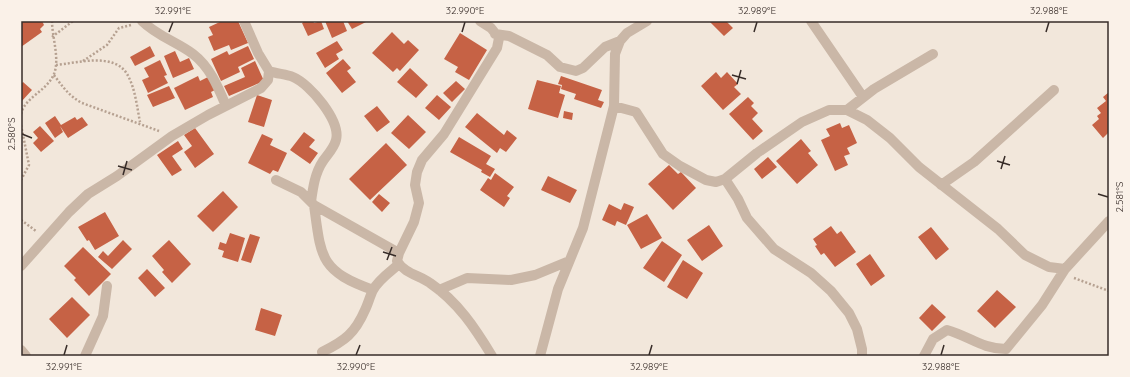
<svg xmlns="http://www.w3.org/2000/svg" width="1130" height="377" font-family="Quicksand,sans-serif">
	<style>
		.building { fill: #c66245 }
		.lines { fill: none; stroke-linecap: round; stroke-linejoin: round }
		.path { stroke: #b6a191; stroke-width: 2.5; stroke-dasharray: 2 2; stroke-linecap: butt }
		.street { stroke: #cab7a7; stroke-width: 10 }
		.ticks { fill: none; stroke: #372c28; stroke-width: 1.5 }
		.neatline { fill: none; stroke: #372c28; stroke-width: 1.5 }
		.ticks-label { font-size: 10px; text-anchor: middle; fill: #372c28 }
	</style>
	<rect width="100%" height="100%" fill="#f2e7db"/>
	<path class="building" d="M21,21H42L44,25L40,29L42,32L21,47Z
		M222,21H238L248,43L231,50L229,45L214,51L208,37L213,35L209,27Z
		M305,21H313L314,23L321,21L324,29L308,36L302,23Z
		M325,21H343L347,31L332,38Z
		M347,21H368L352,29Z
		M709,21H726L733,28L724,36Z
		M392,32L404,44L408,40L419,50L400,71L397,68L393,72L372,53Z
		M460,33L487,50L469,80L455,72L458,67L444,59Z
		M337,41L343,50L336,54L339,59L325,68L316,53Z
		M150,46L155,56L135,66L130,57Z
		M248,46L254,59L238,67L240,72L221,81L211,59L227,51L229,55Z
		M175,51L180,62L189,58L194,69L173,78L164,56Z
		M343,59L351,68L347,71L356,82L342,93L326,73Z
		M160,60L167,75L164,76L168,83L148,93L142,80L149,77L144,68Z
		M255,61L264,81L229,96L224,86L245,77L241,68Z
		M410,68L428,85L416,98L397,82Z
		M716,72L721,78L727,72L738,84L734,87L741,94L723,110L701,86Z
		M198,76L200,81L208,77L215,90L211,92L213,97L185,110L174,88Z
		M561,76L602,90L598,100L604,102L601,108L574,99L576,94L561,89L562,85L558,84Z
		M537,80L561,86L559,93L565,95L558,118L528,109Z
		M456,81L465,89L452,102L443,93Z
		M23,82L32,90L21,102V84Z
		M169,86L175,98L153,107L147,95Z
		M1109,92V132L1103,138L1092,125L1099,119L1097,116L1101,113L1097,108L1106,101L1103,97Z
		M257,95L272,100L264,127L248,122Z
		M437,95L451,107L439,120L425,108Z
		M748,97L754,103L751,106L758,113L752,119L763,131L753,140L729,114Z
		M377,106L390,122L377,132L364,116Z
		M564,111L573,113L572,120L563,118Z
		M477,113L504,135L507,130L517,138L506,152L500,148L497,153L465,127Z
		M408,115L426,132L409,149L391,133Z
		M55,116L61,125L75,117L77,120L82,117L88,125L68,138L60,126L63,132L55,138L45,123Z
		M840,123L842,128L849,125L857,143L847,148L850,154L844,156L848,165L835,171L821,140L830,136L826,129Z
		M40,126L54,141L41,152L33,143L38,138L33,132Z
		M195,128L214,154L195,168L184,152L192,146L184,135Z
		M304,132L315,140L309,147L318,153L310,164L290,150Z
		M262,134L273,139L270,145L287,153L278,172L273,170L270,174L248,163Z
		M459,137L491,156L486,164L495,169L490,177L481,172L482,170L450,152Z
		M801,139L811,151L808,153L818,165L797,184L776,161Z
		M178,141L183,149L172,156L182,170L172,176L157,155Z
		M386,143L407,165L370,200L349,179Z
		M768,157L777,167L762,179L754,169Z
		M669,165L678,174L681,172L696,188L673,210L648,184Z
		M495,173L514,187L507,196L510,198L504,207L480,190L488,178L491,180Z
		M548,176L577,190L570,203L541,190Z
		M223,191L238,207L213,232L197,216Z
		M379,194L390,203L382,212L372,202Z
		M624,203L634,207L626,225L617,221L615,226L602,220L609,204L621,210Z
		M105,212L119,236L95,250L89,240L87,241L78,227Z
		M647,214L662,238L641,249L627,225Z
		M709,225L723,246L702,261L687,240Z
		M831,226L837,234L841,231L856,252L835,267L824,253L821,255L815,246L817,245L813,239Z
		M931,227L949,249L936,260L918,237Z
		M230,233L245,238L238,262L222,257L224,251L218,249L220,242L226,244Z
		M250,234L260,237L251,263L241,260Z
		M123,240L132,249L112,269L98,257L103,251L108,256Z
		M169,240L191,264L172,283L162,272L164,270L152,256Z
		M662,241L682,255L664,282L643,268Z
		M83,247L111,274L89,296L74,280L76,278L64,266Z
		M870,254L885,276L871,286L856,264Z
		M683,260L703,273L687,299L667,287Z
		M147,269L165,288L155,297L138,278Z
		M997,290L1016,307L995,328L977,311Z
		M72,297L90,315L67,338L49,319Z
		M932,304L946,317L932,331L919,318Z
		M261,308L282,315L275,336L255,330Z"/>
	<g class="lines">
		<path class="path" d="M52,37L73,21
			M83,61L107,45L119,28L131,25
			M56,65C77,63 114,52 127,74C135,87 137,107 140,122
			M54,75C62,86 69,96 82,103L159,131
			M21,114C25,97 47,91 54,74C60,59 52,37 52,21
			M21,125L29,165L21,180
			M21,220L36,231
			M1074,278L1109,291"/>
		<path class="street" d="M142,21C157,36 177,42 193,54C210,67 218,87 226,106
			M244,21L258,53L269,71C277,74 286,74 293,77C310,84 341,121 336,140C334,148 328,154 323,161C315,173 313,187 311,202
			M480,21L491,28L499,38L497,48L444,134L422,160L417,172L415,185L419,203L414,222L399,253L397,261C405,274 419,275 430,283C458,302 475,328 492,356
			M811,21L863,97
			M495,34L509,36L547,55L560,67L576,71L583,68L605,47L620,41
			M614,106L636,112L663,154L680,166L706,180L716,182L725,179L757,153L802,122L829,110H847L867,120L890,138L919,167L998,229L1025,255L1049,267L1065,269
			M847,110L874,89L933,54
			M725,179L738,199L747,218L774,249L811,273L831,291L849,313L857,329L862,349V356
			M276,180L301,192L314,205L399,253
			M941,185L974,162L1054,90
			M314,205C321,258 320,271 373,290
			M21,266L69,212L88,194L117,176L172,136L208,115L261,88L268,80L269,71
			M439,290L467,278L511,280L535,275L569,261
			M21,350L26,356
			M322,352C345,341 355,333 365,310C368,304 370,296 373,290C379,279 390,272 399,264
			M85,356L103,316L107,286
			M540,356L558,289L583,228L614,106L615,54L620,41L627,33L647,21
			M924,356L933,339L947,330C969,336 982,349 1006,349L1042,305L1065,269L1109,221"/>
	</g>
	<path class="ticks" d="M169,32L173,22M462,32L465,22M754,32L757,22M1046,32L1049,22M732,75L746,79M737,84L741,70M22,134L32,138M997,161L1010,165M118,166L132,170M1001,169L1005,156M123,175L127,161M1098,194L1108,197M383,252L396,256M387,260L392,247M64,355L67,345M356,355L360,345M649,355L652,345M941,355L944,345"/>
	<rect width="1130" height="377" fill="none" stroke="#faf1e8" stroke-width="44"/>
	<rect x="22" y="22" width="1086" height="333" class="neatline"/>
	<g class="ticks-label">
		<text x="173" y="14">32.991°E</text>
		<text x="465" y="14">32.990°E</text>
		<text x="757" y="14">32.989°E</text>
		<text x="1049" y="14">32.988°E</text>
		<text transform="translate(11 134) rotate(-90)" y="4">2.580°S</text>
		<text transform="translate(1119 197) rotate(-90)" y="4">2.581°S</text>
		<text x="64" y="370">32.991°E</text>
		<text x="356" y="370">32.990°E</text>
		<text x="649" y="370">32.989°E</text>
		<text x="941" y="370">32.988°E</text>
	</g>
</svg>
